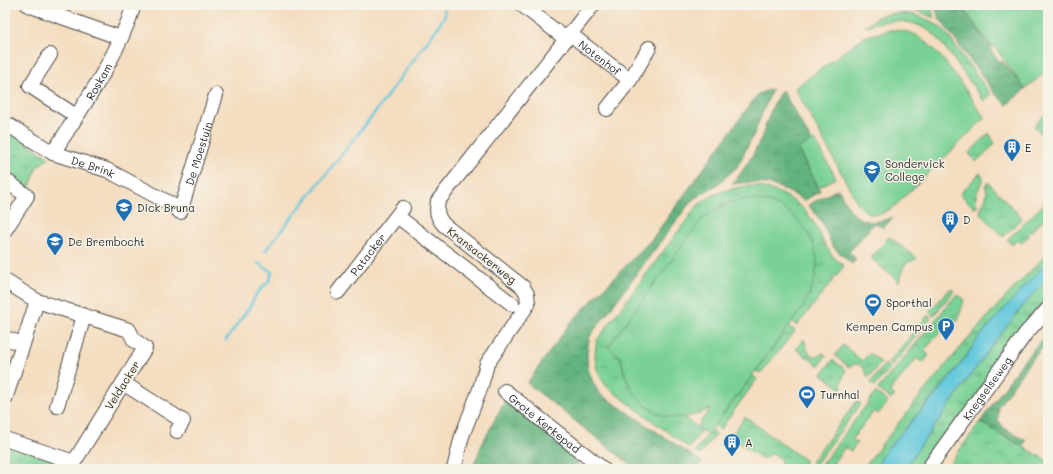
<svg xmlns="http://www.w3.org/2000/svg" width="1053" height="474" font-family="Mali,sans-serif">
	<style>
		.grass { fill: url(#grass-tufts); stroke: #527e60 }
		.forest { fill: url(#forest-crowns); stroke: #476f55 }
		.garden { fill: #7ad196; stroke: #527e60 }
		.water { fill: #5fc7dc; stroke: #457984 }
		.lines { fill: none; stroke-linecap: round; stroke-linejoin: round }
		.stream { stroke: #5fc7dc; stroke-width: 2.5 }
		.minor-casing { stroke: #494641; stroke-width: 16 }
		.minor { stroke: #fff; stroke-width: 14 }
		.labels { text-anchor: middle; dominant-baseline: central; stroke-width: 3; stroke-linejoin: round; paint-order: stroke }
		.street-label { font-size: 11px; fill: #2b2b2b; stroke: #f7f3e8 }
		.poi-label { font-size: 11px; fill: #2b2b2b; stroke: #f7f3e8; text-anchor: start }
	</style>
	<defs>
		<pattern id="grass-tufts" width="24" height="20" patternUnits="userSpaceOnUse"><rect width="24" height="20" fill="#7ad196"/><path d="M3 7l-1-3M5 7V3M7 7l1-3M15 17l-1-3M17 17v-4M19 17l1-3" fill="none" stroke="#64aa7b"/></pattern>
		<pattern id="forest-crowns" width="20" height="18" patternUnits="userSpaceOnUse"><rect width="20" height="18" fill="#63b37f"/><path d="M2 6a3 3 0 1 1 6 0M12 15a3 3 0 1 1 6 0" fill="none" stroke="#529268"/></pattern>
	</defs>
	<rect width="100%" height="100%" fill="#f7f3e8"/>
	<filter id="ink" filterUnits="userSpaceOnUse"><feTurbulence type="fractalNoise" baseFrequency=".025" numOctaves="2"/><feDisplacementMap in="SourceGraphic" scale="8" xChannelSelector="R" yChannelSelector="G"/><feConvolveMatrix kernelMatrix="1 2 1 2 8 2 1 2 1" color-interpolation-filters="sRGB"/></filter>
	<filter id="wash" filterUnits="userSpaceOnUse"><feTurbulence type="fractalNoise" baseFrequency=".012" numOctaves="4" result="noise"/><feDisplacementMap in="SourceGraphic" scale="16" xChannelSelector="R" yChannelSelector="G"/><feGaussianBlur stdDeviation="0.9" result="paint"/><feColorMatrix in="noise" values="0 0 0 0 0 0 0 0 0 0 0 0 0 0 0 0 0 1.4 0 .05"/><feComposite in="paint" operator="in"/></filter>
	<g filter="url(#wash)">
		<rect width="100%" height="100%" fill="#f4ddc0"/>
		<path class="grass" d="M921,5H931L934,18L913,9Z
			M896,13C915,13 929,18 944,30L991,95L984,101L937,37C916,18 891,18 865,26L879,16Z
			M1048,111V142L1034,126Z
			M5,127L49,158L37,167L29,190L5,176Z
			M989,133L995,144L976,162L969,153Z
			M980,173L983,176C982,186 974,192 976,203L978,205L974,208L960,194Z
			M988,182L1022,218L1003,237L980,213C981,203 991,196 985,185Z
			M750,186C779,189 801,200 816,226C821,234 823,244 829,251C833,257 839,262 844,266L797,326L792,322L773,203C750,198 737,198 716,209L621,358L624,373L647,407L661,414L685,418L701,431L689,448L607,387C595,372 593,358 597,340L698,205C716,192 728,188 750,186Z
			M1048,200V215L1027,235L1029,236L1022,243L1017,240L1012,245L1007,240Z
			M889,237L917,258C914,261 912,260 908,262C902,265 901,276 899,282L871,258Z
			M1048,253V261L979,337L960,365L896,439L875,469H863C920,394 981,320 1048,253Z
			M1048,279V303L923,469H904L995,341L1032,295Z
			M951,288L954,291L933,316L929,311Z
			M957,294L964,300L958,320L956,322L951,318L924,351L929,355L923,363L917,358L890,391L895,396L891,399L878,389Z
			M928,315L931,318L892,366L888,363Z
			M788,326L795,331L761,373L756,371Z
			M804,339L807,349L812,356H818L823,353L826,355L819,366L796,349Z
			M843,345L862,361L870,353L881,363L868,378C865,369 860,359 849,367L835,356Z
			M833,360L846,370L842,380L841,389L822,374Z
			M885,364L890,368L875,386L870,383Z
			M753,375L757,379L720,430L715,425Z
			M876,392L888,402L878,414L874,411L852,439L857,443L851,451L845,447L829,469H818Z
			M857,401L861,404L815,465L811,462Z
			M745,417L806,461L800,469H782L781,461L777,455L771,454L763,459L730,437Z
			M980,422L1048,461V469H946Z
			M712,430L716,434L700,455L695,451Z
			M5,444L79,468L5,469Z"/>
		<path class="forest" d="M935,5H960L991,47L990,49L1000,63L1002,61L1025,89L1007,105L996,95L939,18Z
			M772,89L754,134L737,167L718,184L692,200L590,336C584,358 587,375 600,394L702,462L697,469H636L527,383L571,322L652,239L758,94Z
			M782,90L812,142L798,150L820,191L804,201C778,184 762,180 732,184C744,170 755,153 762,136C768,120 772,103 782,90Z
			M838,189C853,217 860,229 894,217L883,228L875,222L849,252L856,259L852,264L833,247L822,222L808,205Z
			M1048,333V342L1028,364L998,407V420L1004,428L1026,441L1023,446L980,422L1024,360Z
			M507,397L584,456L573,469H472L483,442Z"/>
		<path class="garden" d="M961,5H1048V70L1025,89L994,46L992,47Z
			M889,30C899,30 908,31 916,35C941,48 968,95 985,118L895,206C881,216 870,219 858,204L795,88L864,37Z
			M815,140L836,178L819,187L798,149Z
			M743,199C753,200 764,200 774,204C796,212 817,239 817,263C817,279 810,293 803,307L708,435L697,427L711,408C666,433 629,405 621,358L608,347L702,219C716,209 727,203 743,199Z"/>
		<path class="water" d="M1048,261V279L1032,295L995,341L904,469H875L887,449L940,390L966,357L979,337Z"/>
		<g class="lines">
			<path class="stream" d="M265,251L373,115L438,27L445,15L444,5
				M226,340L249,308L257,293L269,281L272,272L258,263"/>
		</g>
	</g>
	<g filter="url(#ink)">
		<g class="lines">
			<g class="minor-casing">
				<g id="minor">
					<path d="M28,5L121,38"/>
					<path d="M522,5L566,39"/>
					<path id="s1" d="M570,34L630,80"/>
					<path d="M50,55L30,86L76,116"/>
					<path d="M607,109L630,80L649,48"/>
					<path id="s2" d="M5,123L53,153L107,170L171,204L180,212L216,95"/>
					<path id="s3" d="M53,153C83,106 117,58 134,5"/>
					<path d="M5,180L27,196L5,230"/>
					<path d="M397,216L512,304"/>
					<path d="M5,281L37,301L129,330L134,340L145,348L74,462L5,439"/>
					<path id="s4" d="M338,292L403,208"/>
					<path d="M5,338L23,344"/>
					<path d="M123,383L183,421L177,431"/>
					<path id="s5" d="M505,391L603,469"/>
					<path d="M5,399L37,301"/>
					<path d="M57,406L84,316"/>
					<path d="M454,469L462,436L480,389L487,364L528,304L527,294L523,287L444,225C437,217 436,212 438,201L593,5"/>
					<path id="s6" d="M928,469L1026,333L1048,309"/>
				</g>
			</g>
			<use href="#minor" class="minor"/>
		</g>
	</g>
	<defs>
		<g id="building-pin" transform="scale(0.9)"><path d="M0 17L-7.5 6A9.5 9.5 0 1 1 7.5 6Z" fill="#1f6fb2" stroke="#f7f3e8"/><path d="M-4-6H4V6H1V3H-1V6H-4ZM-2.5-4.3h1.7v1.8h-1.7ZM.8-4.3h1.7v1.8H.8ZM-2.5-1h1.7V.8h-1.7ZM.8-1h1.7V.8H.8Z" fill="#fff"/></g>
		<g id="school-pin" transform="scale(0.9)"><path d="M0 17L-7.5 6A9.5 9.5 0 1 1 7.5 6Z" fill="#1f6fb2" stroke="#f7f3e8"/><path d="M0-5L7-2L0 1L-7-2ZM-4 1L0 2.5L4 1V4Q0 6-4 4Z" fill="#fff"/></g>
		<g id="stadium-pin" transform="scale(0.9)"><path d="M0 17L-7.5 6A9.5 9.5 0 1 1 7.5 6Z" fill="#1f6fb2" stroke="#f7f3e8"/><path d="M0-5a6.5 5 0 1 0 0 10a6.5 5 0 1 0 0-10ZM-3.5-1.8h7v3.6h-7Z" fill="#fff"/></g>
		<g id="parking-pin" transform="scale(0.9)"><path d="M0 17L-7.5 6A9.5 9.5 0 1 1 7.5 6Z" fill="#1f6fb2" stroke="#f7f3e8"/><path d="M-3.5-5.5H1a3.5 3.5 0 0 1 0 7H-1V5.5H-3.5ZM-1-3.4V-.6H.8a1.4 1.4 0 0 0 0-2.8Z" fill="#fff"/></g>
	</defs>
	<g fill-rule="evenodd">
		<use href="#building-pin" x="1012" y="147"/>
		<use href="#school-pin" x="872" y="169"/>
		<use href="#school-pin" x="124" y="207"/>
		<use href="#building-pin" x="950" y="219"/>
		<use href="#school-pin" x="55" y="241"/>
		<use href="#stadium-pin" x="873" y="302"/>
		<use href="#parking-pin" x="946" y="326"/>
		<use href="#stadium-pin" x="807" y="394"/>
		<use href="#building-pin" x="732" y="442"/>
	</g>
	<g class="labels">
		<g class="street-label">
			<text stroke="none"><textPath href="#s1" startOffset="38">Notenhof</textPath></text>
			<text stroke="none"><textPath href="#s3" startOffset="85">Roskam</textPath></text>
			<text stroke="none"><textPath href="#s2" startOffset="259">De Moestuin</textPath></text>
			<text stroke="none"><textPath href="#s2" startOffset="99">De Brink</textPath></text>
			<text stroke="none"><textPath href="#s4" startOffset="48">Patacker</textPath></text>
			<text transform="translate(482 255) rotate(38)">Kransackerweg</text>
			<text transform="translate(122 385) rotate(-58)">Veldacker</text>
			<text stroke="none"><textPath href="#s6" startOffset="100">Knegselseweg</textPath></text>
			<text stroke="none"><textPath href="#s5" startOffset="51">Grote Kerkepad</textPath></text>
		</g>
		<g class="poi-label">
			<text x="1025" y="147">E</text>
			<text x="885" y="163">Sondervick<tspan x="885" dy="13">College</tspan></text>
			<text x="137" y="207">Dick Bruna</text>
			<text x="963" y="219">D</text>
			<text x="68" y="241">De Brembocht</text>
			<text x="886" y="302">Sporthal</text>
			<text x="933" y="326" text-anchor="end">Kempen Campus</text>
			<text x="820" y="394">Turnhal</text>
			<text x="745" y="442">A</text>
		</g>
	</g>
	<rect width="1053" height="474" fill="none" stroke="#f7f3e8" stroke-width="20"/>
</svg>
